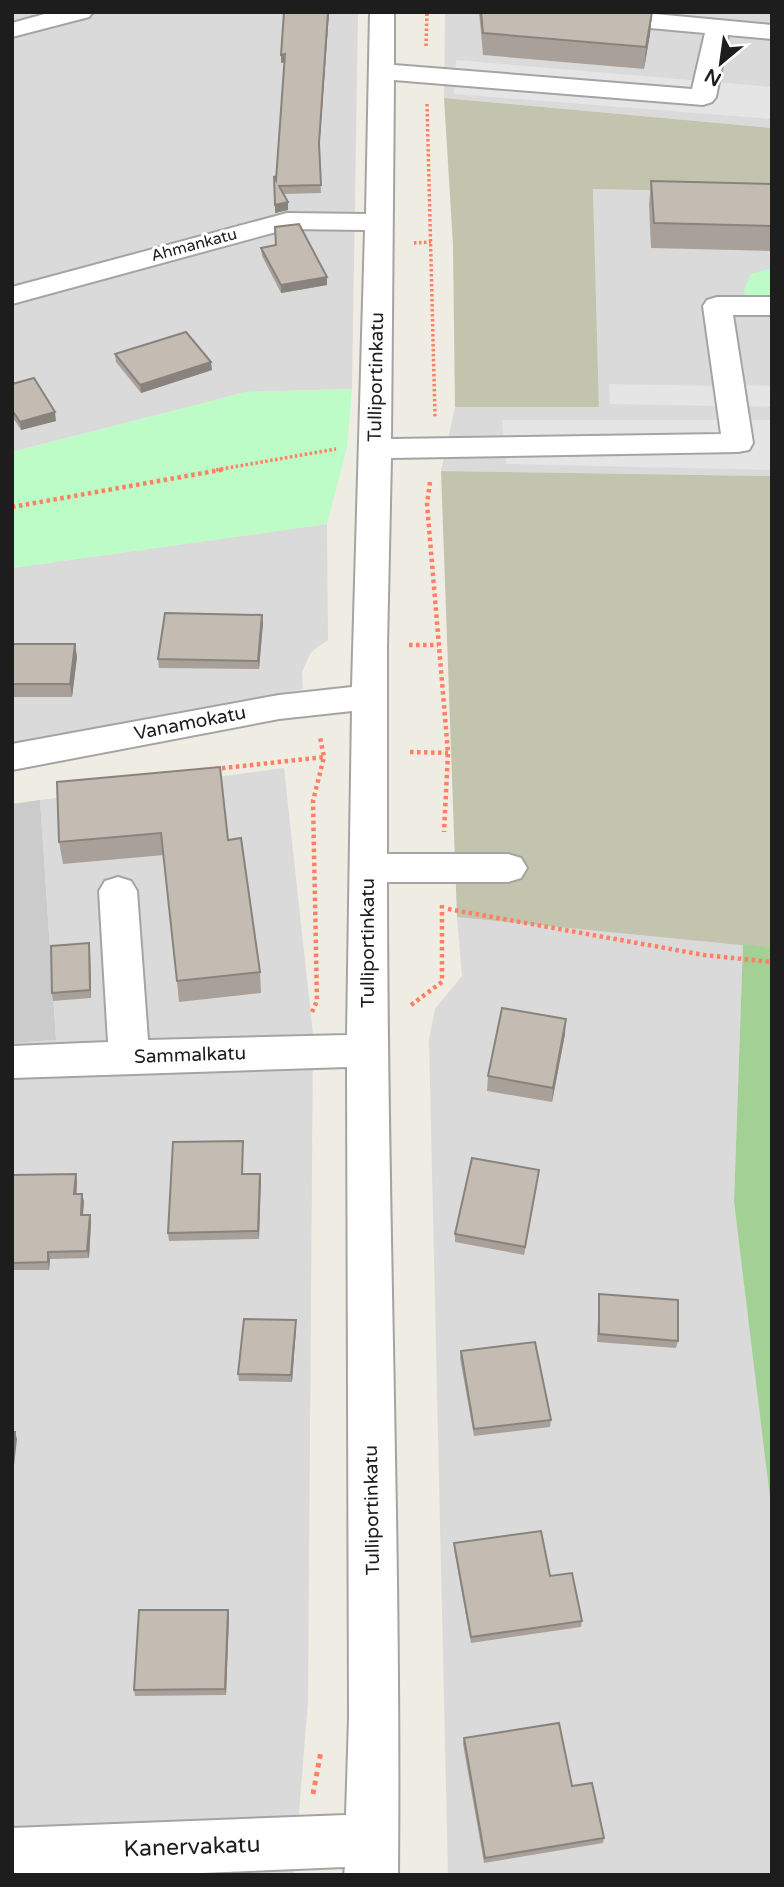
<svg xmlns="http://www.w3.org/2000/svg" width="784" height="1887" font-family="'Varela Round',sans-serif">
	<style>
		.residential { fill: #dbdada }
		.religious { fill: #cbcbcb }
		.construction { fill: #c2c4ae }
		.forest { fill: #a2d095 }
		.park { fill: #bdfbc7 }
		.parking { fill: #e5e5e5 }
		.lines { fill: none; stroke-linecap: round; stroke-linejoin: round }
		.minor-casing { stroke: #a4a4a4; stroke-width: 4 }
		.path-far2 { stroke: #ff8063; stroke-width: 3.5; stroke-dasharray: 2.5 2.5; stroke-linecap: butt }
		.path-far1 { stroke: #ff8063; stroke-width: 4.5; stroke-dasharray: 3.5 3.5; stroke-linecap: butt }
		.path { stroke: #ff8063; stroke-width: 5; stroke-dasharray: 4.5 4.5; stroke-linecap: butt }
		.minor { fill: #fff; fill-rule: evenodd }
		.wall { fill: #a9a199 }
		.shaded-wall { fill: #89837d }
		.building { fill: #c4bbb2; stroke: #89837d; stroke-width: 2 }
		.labels { text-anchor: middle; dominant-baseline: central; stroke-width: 6; stroke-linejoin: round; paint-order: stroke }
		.far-street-label { font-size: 16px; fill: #1d1d1d; stroke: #fff }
		.street-label { font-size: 19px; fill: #1d1d1d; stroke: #fff }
		.near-street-label { font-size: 23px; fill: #1d1d1d; stroke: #fff }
	</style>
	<rect width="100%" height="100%" fill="#efece3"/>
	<path class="residential" d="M12,12H358L352,389L246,392L12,452Z
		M445,12H772V128L444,98Z
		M593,189L772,193V476L441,471L455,407H599Z
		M327,524L328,640L311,652L302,672L303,689L12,744V568Z
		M284,768L313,1034L308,1701L294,1875H12V1043L56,1040L40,800Z
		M457,917L743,944L734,1202L772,1515V1875H448L429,1039L435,1009L462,976Z"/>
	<path class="religious" d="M40,800L56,1040L12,1043V804Z"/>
	<path class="construction" d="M444,98L772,128V193L593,189L599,407H455L453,245Z
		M441,471L772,476V948L457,917Z"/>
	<path class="forest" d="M743,944L772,948V1515L734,1202Z"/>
	<path class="park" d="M772,268V302H747L744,289L751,274Z
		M352,389L347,447L327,524L12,568V452L246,392Z"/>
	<path class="parking" d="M456,60L772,87V119L454,94Z
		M609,384L719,386L720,406L610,404Z
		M746,385L772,386V407L748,406Z
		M502,420H772V470L506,464Z"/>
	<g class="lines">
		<g class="minor-casing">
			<path id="minor" d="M52,12H93L89,17L12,37V23Z
				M370,12H394V65L692,89L705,33L606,24L597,22L594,17L597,12H634L772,25V39L728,35L716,97L712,102L703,105L394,80L391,439L721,434L703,306L707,300L717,297H772V315H733L753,443L749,450L738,452L391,458L387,646V854H508L521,858L527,868L521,878L508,882H387C387,1213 401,1544 398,1875H344L345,1867L155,1875H12V1828L346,1815L349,1718L347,1067L12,1078V1046L108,1042L99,891L105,881L118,877L131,881L137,891L148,1040L347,1035L352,711L279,719L12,770V744L279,695L352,687L365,230L287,229L12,304V287L287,213L366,214Z"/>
		</g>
		<path class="path-far2" d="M426,46L427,12
			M427,104L435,417
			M414,243L431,242
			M216,470L336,449"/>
		<path class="path-far1" d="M430,482L427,504L448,753L444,832
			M12,507L226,469
			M409,645H438
			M410,752L448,753
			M215,769L324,757
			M448,909L704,955L772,962
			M411,1005L442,982V904
			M312,1012L317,1001L313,801L324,757L320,737"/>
		<path class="path" d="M313,1794L321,1751"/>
		<use href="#minor" class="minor"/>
	</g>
	<path class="wall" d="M329,12L319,150L321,193L284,194L288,210L275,213L276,180L284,62L281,63Z
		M479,12H652L650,34L644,69L483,55Z
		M651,181L772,184V251L651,248L649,205Z
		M261,248L327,277V285L281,293L262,256Z
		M115,354L212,370L141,393L116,362Z
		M12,384L56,421L21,430L12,416Z
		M263,623L259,669L159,668L158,659Z
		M12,644H75L77,657L72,697H12Z
		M57,782L228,840L260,972L261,993L179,1002L164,855L63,864L59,842Z
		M89,943L90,951L91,998L53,1001L52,993Z
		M565,1034L552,1102L487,1091L488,1076Z
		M243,1141V1174H260L259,1239L169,1241L168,1233Z
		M12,1175L77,1181L76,1194H82L84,1202L83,1215H90L91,1223L89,1258L50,1259L49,1270H13L12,1267Z
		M538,1178L524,1255L455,1242V1234Z
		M599,1294L678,1341L676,1348L597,1342Z
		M296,1320V1328L292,1382L239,1381L238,1374Z
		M461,1351L551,1420L550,1427L474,1436L460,1358Z
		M454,1543L550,1576L582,1621L581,1627L471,1643L454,1549Z
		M229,1616L226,1695L135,1696L134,1690Z
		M464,1738L572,1786L604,1838L603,1843L484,1863L463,1744Z"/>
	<path class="shaded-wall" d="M328,12H329L319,151V143Z
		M652,12L650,34L644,69L646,47Z
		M285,54V62L281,63V55Z
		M288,202V210L275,213V205Z
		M327,277V285L281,293V285Z
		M211,362L212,370L141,393L140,385Z
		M55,412L56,421L21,430L20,422Z
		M262,615L263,623L259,669L258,661Z
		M75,644L77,657L72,697L70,684Z
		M89,943L90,951L91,998L90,990Z
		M566,1019L565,1034L552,1102L553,1088Z
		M539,1170L538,1178L524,1255L525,1247Z
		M76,1174L77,1181L76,1202L74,1194Z
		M260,1174L261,1181L259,1239L258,1231Z
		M82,1194L84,1202L82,1223L81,1215Z
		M90,1215L91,1223L89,1258L87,1251Z
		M48,1252L50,1259L49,1270L48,1262Z
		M296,1320V1328L292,1382L291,1375Z
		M15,1432L17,1439L12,1483V1457Z
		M228,1610L229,1616L226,1695L225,1689Z"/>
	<path class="building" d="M284,12H328L319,143L321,185L279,186L288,202L275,205L274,176L276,180L285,54L281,55Z
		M481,12H652L646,47L483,33Z
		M651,181L772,184V226L654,223Z
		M299,224L327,277L281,285L261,248L276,245L275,227Z
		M186,332L211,362L140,385L115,354Z
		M34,378L55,412L20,422L12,410V384Z
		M165,613L262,615L258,661L158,659Z
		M12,644H75L70,684H12Z
		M220,767L228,840L241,838L260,972L177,981L161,833L59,842L57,782Z
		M89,943L90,990L52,993L51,946Z
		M502,1008L566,1019L553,1088L488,1076Z
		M243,1141L242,1174H260L258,1231L168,1233L173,1142Z
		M472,1158L539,1170L525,1247L455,1234Z
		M76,1174L74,1194H82L81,1215H90L87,1251L48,1252V1262L12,1263V1175Z
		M599,1294L678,1300V1341L599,1334Z
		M244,1319L296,1320L291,1375L238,1374Z
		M535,1342L551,1420L474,1429L461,1351Z
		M12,1432H15L12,1457Z
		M541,1531L550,1576L572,1573L582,1621L471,1637L454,1543Z
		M139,1610H228L225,1689L134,1690Z
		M559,1723L572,1786L592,1783L604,1838L485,1858L464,1738Z"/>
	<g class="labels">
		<g class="far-street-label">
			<text transform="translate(194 245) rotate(-15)">Ahmankatu</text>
		</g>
		<g class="street-label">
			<text transform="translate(376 377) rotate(-89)">Tulliportinkatu</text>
			<text transform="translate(190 723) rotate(-11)">Vanamokatu</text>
			<text transform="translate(368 943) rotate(-90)">Tulliportinkatu</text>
			<text transform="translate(190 1055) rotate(-2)">Sammalkatu</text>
			<text transform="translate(372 1510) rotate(-91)">Tulliportinkatu</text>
		</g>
		<g class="near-street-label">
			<text transform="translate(192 1847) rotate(-2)">Kanervakatu</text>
		</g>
	</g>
	<rect width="784" height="1887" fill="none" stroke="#1d1d1d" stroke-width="28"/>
	<g transform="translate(721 63) rotate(209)" stroke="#ffffff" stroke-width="5" paint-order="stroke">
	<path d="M0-5L12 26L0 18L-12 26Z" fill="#1d1d1d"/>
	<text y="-10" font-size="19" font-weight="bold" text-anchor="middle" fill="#1d1d1d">N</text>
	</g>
</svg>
